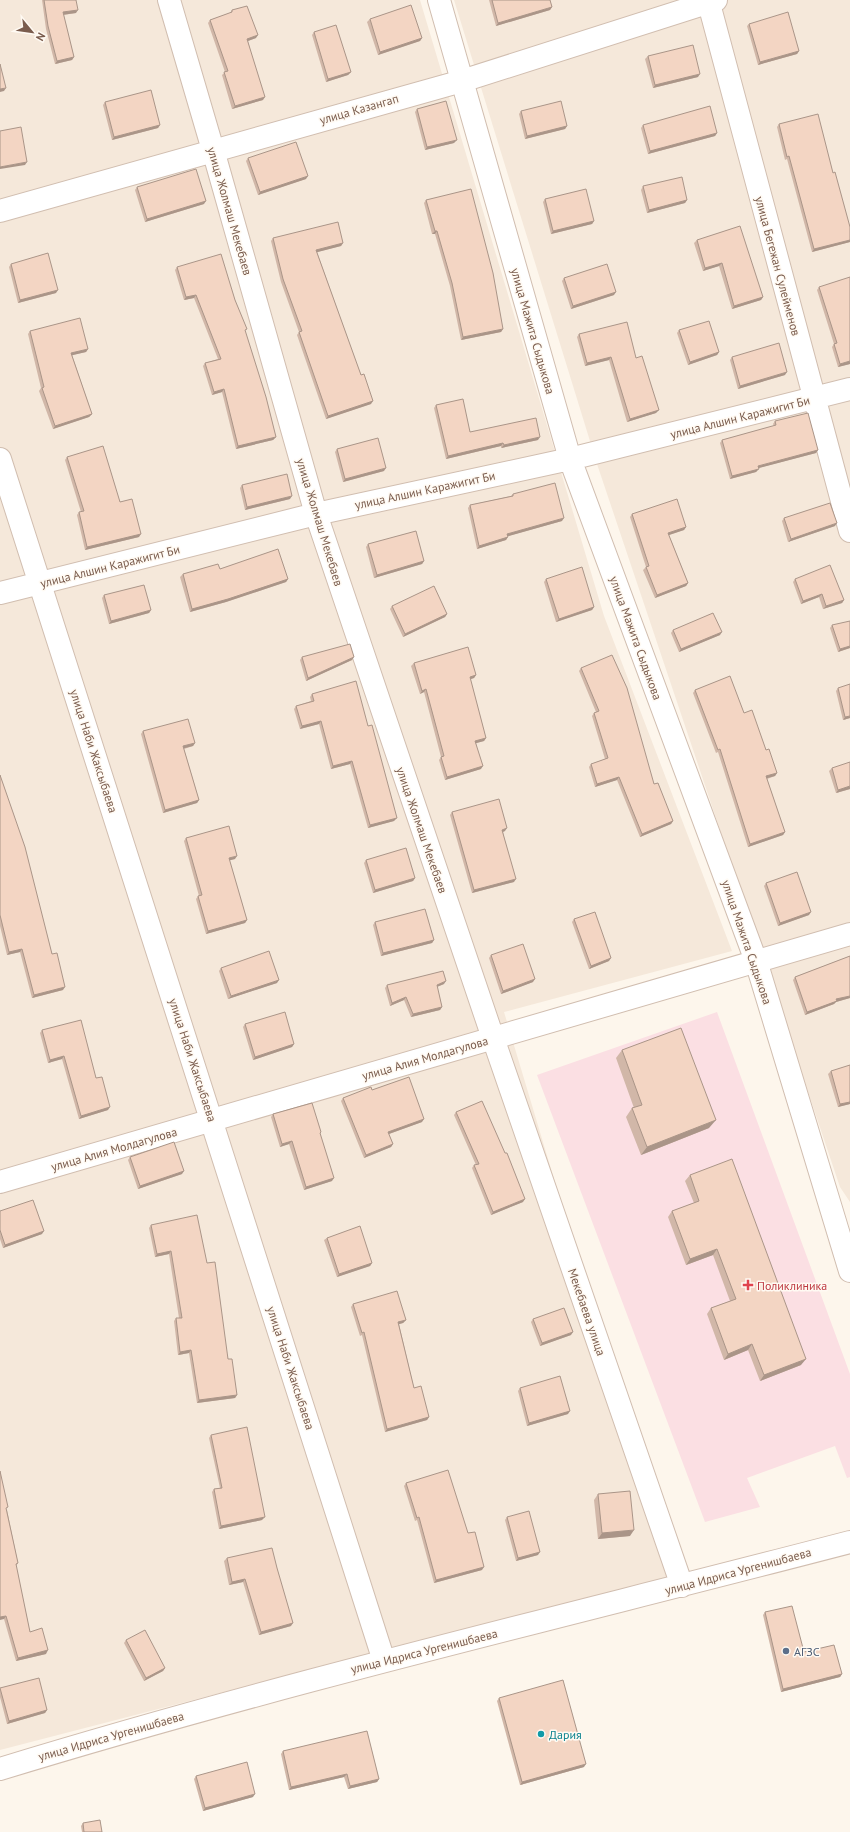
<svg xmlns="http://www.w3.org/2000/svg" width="850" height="1832" font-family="'PT Sans',sans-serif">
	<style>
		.residential { fill: #f5e8da }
		.medical { fill: #fbdfe3 }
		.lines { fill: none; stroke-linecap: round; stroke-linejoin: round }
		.minor-casing { stroke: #d1beb0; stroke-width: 24 }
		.minor { stroke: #fff; stroke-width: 22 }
		.wall { fill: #d1b7a8 }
		.shaded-wall { fill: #aa9588 }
		.building { fill: #f3d5c3; stroke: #aa9588 }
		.health-dot { fill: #e0444e; stroke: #fffaf3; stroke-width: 1.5 }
		.service-dot { fill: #5c6f8a; stroke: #fffaf3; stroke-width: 1.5 }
		.culture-dot { fill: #0f9aa8; stroke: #fffaf3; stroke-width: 1.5 }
		.labels { text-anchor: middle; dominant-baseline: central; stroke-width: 3; stroke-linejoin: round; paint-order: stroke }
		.street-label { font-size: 12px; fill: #7a5c4d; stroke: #fffaf3 }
		.health-label { font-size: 12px; fill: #be3a42; stroke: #fffaf3; text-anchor: start }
		.service-label { font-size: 12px; fill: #4e5e75; stroke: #fffaf3; text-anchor: start }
		.culture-label { font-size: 12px; fill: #0d838f; stroke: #fffaf3; text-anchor: start }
	</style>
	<rect width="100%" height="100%" fill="#fdf6ec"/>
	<path class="residential" d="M0,0H420L604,616L732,951L504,1012L673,1576L0,1750Z
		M454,0H850V1202L840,1187L598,467Z"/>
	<path class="medical" d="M717,1012L850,1374V1477L847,1478L835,1446L747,1478L760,1507L705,1522L537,1075Z"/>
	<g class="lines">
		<g class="minor-casing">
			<path id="minor" d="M169,0L213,150L316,514L493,1038L682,1586
				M439,0L570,459L756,961L850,1271
				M708,0L850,531
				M0,211L462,81L716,0
				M0,459L384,1661
				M0,593L316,514L570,459L850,389
				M0,1182L850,934
				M0,1769C281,1683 566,1616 850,1542"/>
		</g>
		<use href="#minor" class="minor"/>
	</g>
	<path class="wall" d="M42,0H76V13L63,15L74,57L72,60L55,64L46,29Z
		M489,0H550L552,7L550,10L496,26Z
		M232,10L256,38L248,41L263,100L232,109L222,75L225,72L208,23L210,20L230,13Z
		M370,19L422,38L420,41L378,55L367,22Z
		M749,24L799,51L797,54L758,65L747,26Z
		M314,32L351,72L348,75L326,82L312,35Z
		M648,56L698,77L653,88L645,59Z
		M105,102L160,125L158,128L112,140L103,105Z
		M417,109L454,143L425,150L415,112Z
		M521,111L567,126L565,129L525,139L519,114Z
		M779,124L850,227V242L812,252L787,159L785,160L777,127Z
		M643,125L717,133L715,136L648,154L641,128Z
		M248,158L306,179L258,195L246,161Z
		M643,186L687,200L685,203L647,213L641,190Z
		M137,187L204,204L145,222L135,190Z
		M545,199L594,221L592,224L551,234L543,202Z
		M426,200L503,329L501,332L461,340L450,286L435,234H432L424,203Z
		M273,238L343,243L341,246L317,252L371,404L326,419L297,335L299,332L281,282L271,241Z
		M697,240L763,297L761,300L732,309L719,266L703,271L694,243Z
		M11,264L56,293L18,303L9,267Z
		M177,267L235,300L245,332L276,437L273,440L236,449L222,392L212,395L203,366L205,363L218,359L194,298L184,300L175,270Z
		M564,278L614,295L571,309L562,281Z
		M819,287L850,364L838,367L832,347L834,344L817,290Z
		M679,330L719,352L717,355L688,365L677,333Z
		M30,331L88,349L86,352L72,355L92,414L89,417L53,429L39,391L41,388L28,334Z
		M579,334L636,358L656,413L627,422L609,360L585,366L577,337Z
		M732,357L785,375L738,389L730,360Z
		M436,405L470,432L538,440L501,448V446L446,459L434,408Z
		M775,421L818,450L816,453L758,468L756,472L730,479L720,443L722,440L774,426L773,424Z
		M337,449L384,471L343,482L335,452Z
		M67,457L120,502L139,537L85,550L77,515L79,512H81L65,460Z
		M242,485L290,499L245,510L240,488Z
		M513,494L562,521L508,536L506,540L477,549L468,508L470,505L511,496Z
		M632,514L686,527L684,530L669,535L688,583L686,586L655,598L643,570L646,567L630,517Z
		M784,518L835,526L788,542L782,521Z
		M368,544L424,561L422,564L374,578L366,547Z
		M220,569L288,579L286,582L226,602L190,612L180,577L183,574Z
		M546,579L594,607L592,610L556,622L544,582Z
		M795,579L844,600L842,603L823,609L819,597L801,604L793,582Z
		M104,595L151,610L149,613L109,624L102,598Z
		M392,606L447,614L445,617L403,637L390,609Z
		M832,625L850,648L838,652L830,628Z
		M673,630L720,635L679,652L671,633Z
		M302,657L352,660L306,681L300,660Z
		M414,663L476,675L474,678L470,679L486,738L484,741L476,743L481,769L445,780L439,760L441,757L424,692L420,694L411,666Z
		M581,668L654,784L673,821L671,824L640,837L617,780L595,787L589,767L591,764L605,759L592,716L594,713L596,712L579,671Z
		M838,688L850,718L843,720L836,691Z
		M695,690L744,713L766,750L777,773L775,776L767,779L785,832L783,835L748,847L718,752L716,753L693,693Z
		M312,694L394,821L368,828L350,764L331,769L319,724L300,729L294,709L296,706L311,701L310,697Z
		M143,731L195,743L193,746L184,749L199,800L197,803L163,813L141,734Z
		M832,768L850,789L836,793L829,771Z
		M0,775L52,954L63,990L32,998L20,952L7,955L0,926Z
		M452,812L505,831L503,832L514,882L472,893L450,815Z
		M186,838L235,859L229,860L247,920L245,923L206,934L196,899L198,896H199L184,841Z
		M366,860L415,878L413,881L373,893L364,863Z
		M766,883L809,915L778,926L764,886Z
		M574,919L609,961L589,969L572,922Z
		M375,922L434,940L432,943L381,956L373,925Z
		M491,955L533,982L501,994L489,958Z
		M850,956V998L836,1002L834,1004L805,1015L793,980L795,977Z
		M221,968L277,983L228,999L219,971Z
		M444,984L437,987L442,1007L440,1010L411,1017L404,1000L390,1006L385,988L387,985Z
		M245,1024L294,1044L292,1047L253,1060L243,1027Z
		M42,1030L96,1078L108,1110L79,1119L62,1059L48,1063L40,1033Z
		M622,1050L709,1128L641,1155L626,1117L632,1108H634L616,1058Z
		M831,1071L850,1104L838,1107L828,1074Z
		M372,1090L422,1122L389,1134L393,1144L391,1147L364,1158L341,1101L343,1098Z
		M456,1112L505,1153L523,1202L491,1215L472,1168L474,1165H476L454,1115Z
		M273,1114L321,1132L320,1134L332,1181L304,1190L289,1144L280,1147L271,1117Z
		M130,1157L182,1174L138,1189L128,1160Z
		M690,1175L801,1365L760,1381L748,1350L724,1360L707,1314L711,1308L730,1301L713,1255L686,1265L668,1217L672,1211L694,1203L685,1181Z
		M0,1211L42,1234L3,1248L0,1239Z
		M151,1225L207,1263L228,1359L237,1395L235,1398L197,1403L189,1353L178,1355L174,1321L176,1318H179L169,1254L155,1257L149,1228Z
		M327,1238L372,1263L370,1266L337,1277L324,1240Z
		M353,1304L406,1320L403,1323L399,1324L414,1388L429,1417L427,1420L385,1432L362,1335L360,1336L351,1307Z
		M533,1319L571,1335L540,1346L531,1322Z
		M520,1388L568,1414L527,1426L518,1391Z
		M211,1435L262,1520L219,1529L212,1492L214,1489L220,1488L209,1438Z
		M406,1483L482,1570L434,1583L417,1520L415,1521L404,1486Z
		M598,1494L630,1536L598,1539L594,1500Z
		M7,1510L18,1563L16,1566L30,1632L46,1654L16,1661L4,1619Z
		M507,1517L538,1555L516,1561L505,1520Z
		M227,1558L277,1568L291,1626L259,1635L243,1582L229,1585L224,1561Z
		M765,1612L804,1652L842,1674L840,1677L781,1692L763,1615Z
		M126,1640L165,1668L163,1671L144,1681L124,1643Z
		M0,1688L47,1710L45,1713L7,1724L0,1697Z
		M499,1698L584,1767L520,1785L497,1701Z
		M283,1751L379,1779L377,1782L348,1789L344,1777L289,1790L281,1754Z
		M196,1776L253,1797L203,1811L194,1779Z
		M83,1823L102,1832H82L81,1826Z"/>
	<path class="shaded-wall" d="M552,7L550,10L496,26L498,23Z
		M78,10L76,13L61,15L63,12Z
		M258,35L256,38L245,42L247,39Z
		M422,38L420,41L378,55L380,52Z
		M799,51L797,54L758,65L760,62Z
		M74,57L72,60L55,64L57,61Z
		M351,72L348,75L326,82L328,79Z
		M700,74L698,77L653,88L655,85Z
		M6,88L4,91L0,92V89Z
		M265,97L263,100L232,109L235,106Z
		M160,125L158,128L112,140L114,137Z
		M567,126L565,129L525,139L527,136Z
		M717,133L715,136L648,154L650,151Z
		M457,140L454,143L425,150L427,147Z
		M27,162L25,165L0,169V167Z
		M308,176L306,179L258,195L260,192Z
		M687,200L685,203L647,213L649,210Z
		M206,201L204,204L145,222L147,219Z
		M594,221L592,224L551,234L553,231Z
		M435,231H437L435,234H432Z
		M850,240V242L812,252L814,249Z
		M343,243L341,246L314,253L316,250Z
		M722,263L719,266L703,271L705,268Z
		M58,290L56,293L18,303L20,300Z
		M616,292L614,295L571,309L573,306Z
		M196,295L194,298L184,300L186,297Z
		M763,297L761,300L732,309L734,306Z
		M503,329L501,332L461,340L463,337Z
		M88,349L86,352L69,356L71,353Z
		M719,352L717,355L688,365L690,362Z
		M611,357L609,360L585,366L587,363Z
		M850,361V364L838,367L840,364Z
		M787,372L785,375L738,389L740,386Z
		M224,389L222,392L212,395L214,392Z
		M373,401L371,404L326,419L328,416Z
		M659,410L656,413L627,422L630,419Z
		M92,414L89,417L53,429L55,426Z
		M276,437L273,440L236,449L238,446Z
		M540,437L538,440L501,448L504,445Z
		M503,443L501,446L446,459L448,456Z
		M818,450L816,453L755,469L758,466Z
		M386,468L384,471L343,482L345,479Z
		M759,469L756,472L730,479L732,476Z
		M292,496L290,499L245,510L247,507Z
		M564,518L562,521L505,537L507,534Z
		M837,523L835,526L788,542L791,539Z
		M686,527L684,530L666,536L668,533Z
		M141,534L139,537L85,550L87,547Z
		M508,537L506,540L477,549L479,546Z
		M424,561L422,564L374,578L377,575Z
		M288,579L286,582L226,602L190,612L192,609Z
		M688,583L686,586L655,598L657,595Z
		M822,594L819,597L801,604L803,601Z
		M844,600L842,603L823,609L826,606Z
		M594,607L592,610L556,622L559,619Z
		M151,610L149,613L109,624L111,621Z
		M447,614L445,617L403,637L405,634Z
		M722,632L720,635L679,652L681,649Z
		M850,646V648L838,652L840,649Z
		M354,657L352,660L306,681L308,678Z
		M476,675L474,678L468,680L470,677Z
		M426,689L424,692L420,694L422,691Z
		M850,716V718L843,720L845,717Z
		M321,721L319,724L300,729L302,726Z
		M486,738L484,741L473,744L475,741Z
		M195,743L193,746L181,749L183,746Z
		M352,761L350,764L331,769L333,766Z
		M483,766L481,769L445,780L447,777Z
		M777,773L775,776L764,779L766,776Z
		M619,777L617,780L595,787L597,784Z
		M850,786V789L836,793L838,790Z
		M199,800L197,803L163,813L165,810Z
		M397,818L394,821L368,828L370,825Z
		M673,821L671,824L640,837L642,834Z
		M507,828L505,831L500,833L502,830Z
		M785,832L783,835L748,847L750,844Z
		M237,856L235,859L227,861L229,858Z
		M415,878L413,881L373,893L375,890Z
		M516,879L514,882L472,893L474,890Z
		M811,912L809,915L778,926L780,923Z
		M247,920L245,923L206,934L208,931Z
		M434,940L432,943L381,956L383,953Z
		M22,949L20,952L7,955L9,952Z
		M611,958L609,961L589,969L591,966Z
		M535,979L533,982L501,994L503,991Z
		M279,980L277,983L228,999L231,996Z
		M446,981L444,984L434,988L437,985Z
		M65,987L63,990L32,998L34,995Z
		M850,996V998L836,1002L834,1004L805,1015L807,1012L836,999Z
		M406,997L404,1000L390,1006L392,1003Z
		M442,1007L440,1010L411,1017L413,1014Z
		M294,1044L292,1047L253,1060L255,1057Z
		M64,1056L62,1059L48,1063L50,1060Z
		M850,1102V1104L838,1107L840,1104Z
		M110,1107L108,1110L79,1119L81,1116Z
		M424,1119L422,1122L386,1135L388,1132Z
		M716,1120L709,1128L641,1155L647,1147Z
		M292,1141L289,1144L280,1147L282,1144Z
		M393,1144L391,1147L364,1158L366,1155Z
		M184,1171L182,1174L138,1189L140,1186Z
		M334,1178L332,1181L304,1190L306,1187Z
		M525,1199L523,1202L491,1215L493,1212Z
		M44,1231L42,1234L3,1248L5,1245Z
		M717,1249L713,1255L686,1265L690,1259Z
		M171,1251L169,1254L155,1257L157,1254Z
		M372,1263L370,1266L337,1277L339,1274Z
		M406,1320L403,1323L396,1325L398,1322Z
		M573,1332L571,1335L540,1346L542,1343Z
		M752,1344L748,1350L724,1360L728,1354Z
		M191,1350L189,1353L178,1355L180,1352Z
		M806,1359L801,1365L760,1381L764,1375Z
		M237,1395L235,1398L197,1403L199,1400Z
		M570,1411L568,1414L527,1426L529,1423Z
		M429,1417L427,1420L385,1432L387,1429Z
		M265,1517L262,1520L219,1529L221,1526Z
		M634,1530L630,1536L598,1539L602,1533Z
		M540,1552L538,1555L516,1561L518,1558Z
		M484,1567L482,1570L434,1583L436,1580Z
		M245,1579L243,1582L229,1585L232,1582Z
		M6,1616L4,1619L0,1620V1617Z
		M293,1623L291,1626L259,1635L261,1632Z
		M48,1650L46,1654L16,1661L18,1658Z
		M165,1668L163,1671L144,1681L146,1678Z
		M842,1674L840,1677L781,1692L783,1689Z
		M47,1710L45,1713L7,1724L9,1721Z
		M586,1764L584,1767L520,1785L522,1782Z
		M347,1774L344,1777L289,1790L291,1787Z
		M379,1779L377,1782L348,1789L350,1786Z
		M255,1794L253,1797L203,1811L205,1808Z"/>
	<path class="building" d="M44,0H76L78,10L63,12L74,57L57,61L48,26Z
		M492,0H550L552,7L498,23Z
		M411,5L422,38L380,52L370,19Z
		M247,6L258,35L247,39L265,97L235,106L224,72L228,71L210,20L232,12V10Z
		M788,12L799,51L760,62L749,24Z
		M336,25L351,72L328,79L314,32Z
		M693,45L700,74L655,85L648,56Z
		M0,64L6,88L0,89Z
		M151,90L160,125L114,137L105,102Z
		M446,101L457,140L427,147L417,109Z
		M561,101L567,126L527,136L521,111Z
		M710,106L717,133L650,151L643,125Z
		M818,114L833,173L835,172L850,227V240L814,249L789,156L787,157L779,124Z
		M21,127L27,162L0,167V131Z
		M296,142L308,176L260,192L248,158Z
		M196,169L206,201L147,219L137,187Z
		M682,177L687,200L649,210L643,186Z
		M471,189L493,273L503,329L463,337L452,283L437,231H435L426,200Z
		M586,189L594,221L553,231L545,199Z
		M338,222L343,243L316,250L361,375L364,374L373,401L328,416L299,332L302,331L283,279L273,238Z
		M740,226L763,297L734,306L722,263L705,268L697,240Z
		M48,253L58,290L20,300L11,264Z
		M221,254L235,300L247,329L245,330L266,397L276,437L238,446L224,389L214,392L205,363L221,359L196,295L186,297L177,267Z
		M607,264L616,292L573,306L564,278Z
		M850,277V361L840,364L834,344L837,343L819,287Z
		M80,318L88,349L71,353L92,414L55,426L42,388L44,387L30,331Z
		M709,321L719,352L690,362L679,330Z
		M627,322L636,358L642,356L659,410L630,419L611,357L587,363L579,334Z
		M779,343L787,372L740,386L732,357Z
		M463,399L470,432L536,418L540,437L504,445L503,443L448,456L436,405Z
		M808,413L818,450L758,466L759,469L732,476L722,440L776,425L775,421Z
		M378,438L386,468L345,479L337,449Z
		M103,446L120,502L132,499L141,534L87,547L79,512L84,511L67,457Z
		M287,474L292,496L247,507L242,485Z
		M555,483L564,518L507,534L508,537L479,546L470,505L513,496V494Z
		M677,499L686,527L668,533L688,583L657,595L646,567L649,566L632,514Z
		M830,503L837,523L791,539L784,518Z
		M416,531L424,561L377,575L368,544Z
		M278,549L288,579L228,599L192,609L183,574L218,564L220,569Z
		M830,565L844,600L826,606L822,594L803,601L795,579Z
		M582,567L594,607L559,619L546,579Z
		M144,585L151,610L111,621L104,595Z
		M434,586L447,614L405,634L392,606Z
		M713,613L722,632L681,649L673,630Z
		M850,621V646L840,649L832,625Z
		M350,644L354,657L308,678L302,657Z
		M468,647L476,675L470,677L486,738L475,741L483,766L447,777L441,757L444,756L426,689L422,691L414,663Z
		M612,655L627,688L654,784L658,783L673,821L642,834L619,777L597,784L591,764L608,758L594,713L599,711L581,668Z
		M730,676L744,713L752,710L766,750L769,749L777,773L766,776L785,832L750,844L720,749L718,750L695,690Z
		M356,681L368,726L372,725L397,818L370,825L352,761L333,766L321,721L302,726L296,706L314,701L312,694Z
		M850,684V716L845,717L838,688Z
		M188,719L195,743L183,746L199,800L165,810L143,731Z
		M850,762V786L838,790L832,768Z
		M0,775L25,847L52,954L57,953L65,987L34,995L22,949L9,952L0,915Z
		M499,799L507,828L502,830L516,879L474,890L452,812Z
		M229,826L237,856L229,858L247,920L208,931L198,896L202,895L186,838Z
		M406,848L415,878L375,890L366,860Z
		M797,872L811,912L780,923L766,883Z
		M425,909L434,940L383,953L375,922Z
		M595,912L611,958L591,966L574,919Z
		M523,944L535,979L503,991L491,955Z
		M269,951L279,980L231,996L221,968Z
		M850,956V996L836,999L837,1001L807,1012L795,977Z
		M443,971L446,981L437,985L442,1007L413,1014L406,997L392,1003L387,985Z
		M285,1012L294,1044L255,1057L245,1024Z
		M81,1020L96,1078L102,1077L110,1107L81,1116L64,1056L50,1060L42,1030Z
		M681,1028L716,1120L647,1147L632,1108L642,1105L622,1050Z
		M850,1065V1102L840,1104L831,1071Z
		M409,1077L424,1119L388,1132L393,1144L366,1155L343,1098L371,1087L372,1090Z
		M482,1101L505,1153H507L525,1199L493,1212L474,1165L479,1164L456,1112Z
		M312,1103L321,1132L320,1133L334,1178L306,1187L292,1141L282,1144L273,1114Z
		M174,1142L184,1171L140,1186L130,1157Z
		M732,1159L806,1359L764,1375L752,1344L728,1354L711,1308L736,1299L717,1249L690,1259L672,1211L699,1201L690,1175Z
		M33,1200L44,1231L5,1245L0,1230V1211Z
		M197,1215L207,1263L215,1262L228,1359H232L237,1395L199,1400L191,1350L180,1352L176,1318H182L171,1251L157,1254L151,1225Z
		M360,1226L372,1263L339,1274L327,1238Z
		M397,1291L406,1320L398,1322L414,1388L421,1386L429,1417L387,1429L364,1332L362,1333L353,1304Z
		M564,1308L573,1332L542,1343L533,1319Z
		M560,1376L570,1411L529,1423L520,1388Z
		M247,1427L265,1517L221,1526L214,1489L222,1488L211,1435Z
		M448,1470L468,1533L475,1532L484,1567L436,1580L419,1517L417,1518L406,1483Z
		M0,1471L8,1507L6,1508L18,1563L16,1564L30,1632L42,1628L48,1650L18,1658L6,1616L0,1617Z
		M630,1491L634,1530L602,1533L598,1494Z
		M529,1511L540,1552L518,1558L507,1517Z
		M272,1548L277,1568L293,1623L261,1632L245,1579L232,1582L227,1558Z
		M792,1606L804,1652L834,1645L842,1674L783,1689L765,1612Z
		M145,1630L165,1668L146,1678L126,1640Z
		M39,1678L47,1710L9,1721L0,1688Z
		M563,1680L586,1764L522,1782L499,1698Z
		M367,1731L379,1779L350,1786L347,1774L291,1787L283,1751Z
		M247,1762L255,1794L205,1808L196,1776Z
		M100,1820L102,1832H84L83,1823Z"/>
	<path class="health-dot" d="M746 1279h4v4h4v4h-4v4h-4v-4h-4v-4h4z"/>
	<circle class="service-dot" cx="786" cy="1651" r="4"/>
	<circle class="culture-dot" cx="541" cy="1734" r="4"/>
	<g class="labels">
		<g class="street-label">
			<text transform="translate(359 109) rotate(-16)">улица Казангап</text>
			<text transform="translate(230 211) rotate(74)">улица Жолмаш Мекебаев</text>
			<text transform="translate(778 266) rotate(75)">улица Бегежан Сулейменов</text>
			<text transform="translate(533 331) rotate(74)">улица Мажита Сыдыкова</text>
			<text transform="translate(740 417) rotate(-14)">улица Алшин Каражигит Би</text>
			<text transform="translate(425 490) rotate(-12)">улица Алшин Каражигит Би</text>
			<text transform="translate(320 522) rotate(73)">улица Жолмаш Мекебаев</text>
			<text transform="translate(110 566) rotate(-14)">улица Алшин Каражигит Би</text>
			<text transform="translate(636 638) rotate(70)">улица Мажита Сыдыкова</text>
			<text transform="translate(94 751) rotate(72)">улица Наби Жаксыбаева</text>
			<text transform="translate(422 830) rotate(71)">улица Жолмаш Мекебаев</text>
			<text transform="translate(747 942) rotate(71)">улица Мажита Сыдыкова</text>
			<text transform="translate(425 1058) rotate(-16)">улица Алия Молдагулова</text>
			<text transform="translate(193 1060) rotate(72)">улица Наби Жаксыбаева</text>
			<text transform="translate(114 1149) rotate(-16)">улица Алия Молдагулова</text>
			<text transform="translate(587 1312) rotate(71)">Мекебаева улица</text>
			<text transform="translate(291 1368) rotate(72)">улица Наби Жаксыбаева</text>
			<text transform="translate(738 1571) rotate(-15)">улица Идриса Ургенишбаева</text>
			<text transform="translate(424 1651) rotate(-14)">улица Идриса Ургенишбаева</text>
			<text transform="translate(111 1736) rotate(-16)">улица Идриса Ургенишбаева</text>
		</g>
		<g class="health-label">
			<text x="757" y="1285">Поликлиника</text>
		</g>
		<g class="service-label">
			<text x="794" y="1651">АГЗС</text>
		</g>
		<g class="culture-label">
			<text x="549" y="1734">Дария</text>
		</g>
	</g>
	<g transform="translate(32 32) rotate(119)" stroke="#fffaf3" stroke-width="3" paint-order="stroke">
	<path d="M0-3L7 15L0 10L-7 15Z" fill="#7a5c4d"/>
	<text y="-6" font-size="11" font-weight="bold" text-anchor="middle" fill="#7a5c4d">N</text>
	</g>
</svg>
